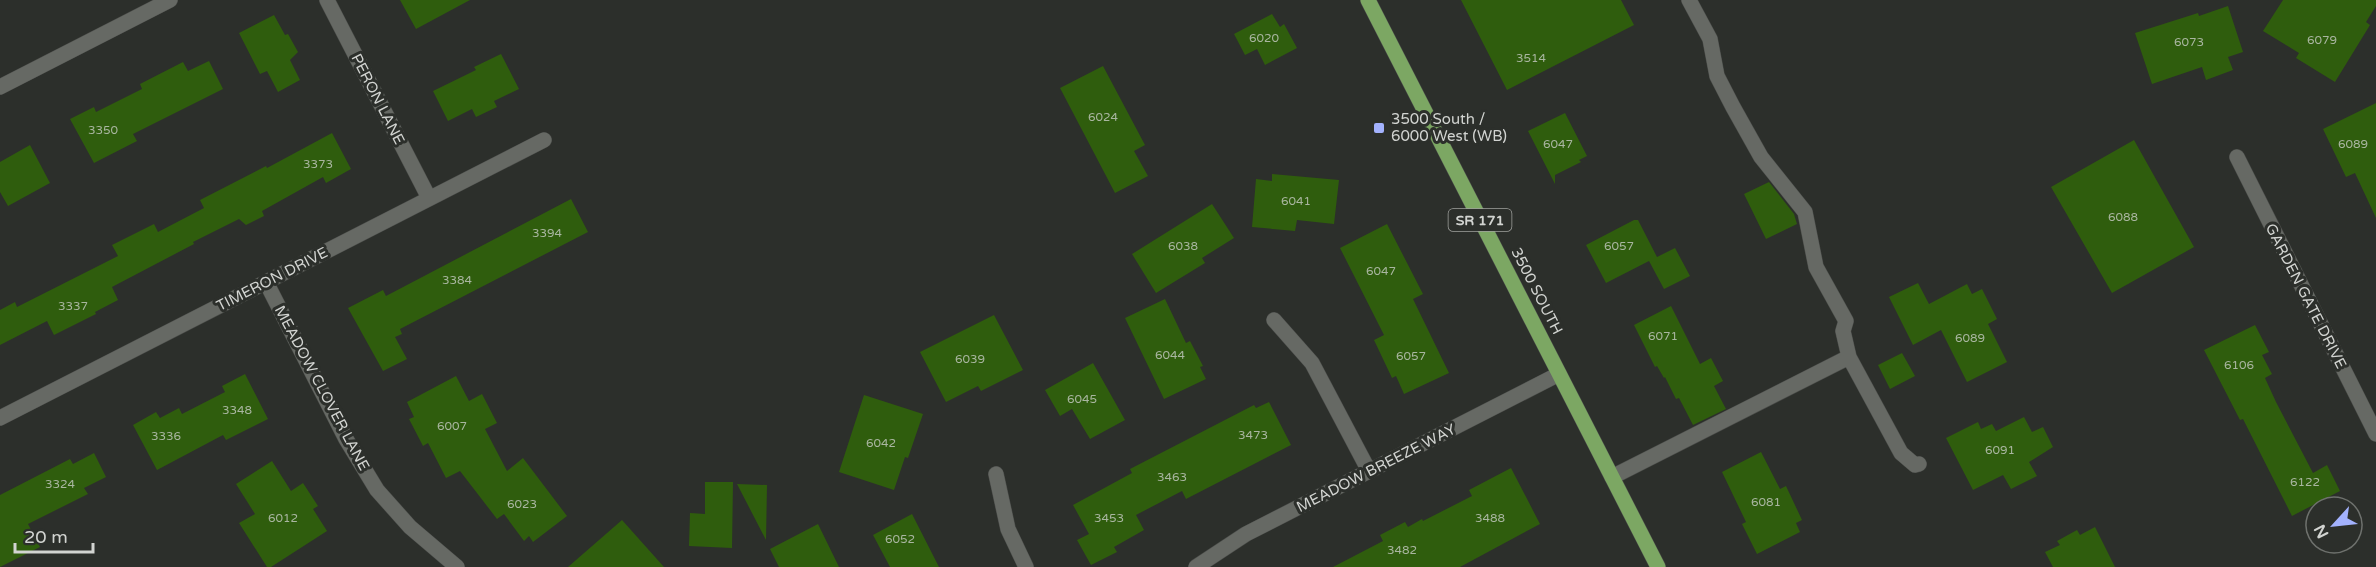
<svg xmlns="http://www.w3.org/2000/svg" width="2376" height="567" font-family="'Varela Round',sans-serif">
	<style>
		.building { fill: #2f5d0d }
		.lines { fill: none; stroke-linecap: round; stroke-linejoin: round }
		.lane-casing { stroke: #4a4c49; stroke-width: 16 }
		.street-casing { stroke: #4a4c49; stroke-width: 16 }
		.primary-casing { stroke: #4a4c49; stroke-width: 16 }
		.lane { stroke: #666964; stroke-width: 15 }
		.street { stroke: #666964; stroke-width: 15 }
		.primary { stroke: #7ca763; stroke-width: 15 }
		.poi-dot { fill: #a3b2fd; stroke: #2c2f2b; stroke-width: 2 }
		.labels { text-anchor: middle; dominant-baseline: central; stroke-width: 6; stroke-linejoin: round; paint-order: stroke }
		.number-label { font-size: 12px; fill: #a9b6a0 }
		.shield { fill: #2c2f2b; stroke: #a0a29f; stroke-width: 1.5 }
		.shield-label { font-size: 14px; font-weight: bold; fill: #d2d4d1 }
		.street-label { font-size: 15px; fill: #d2d4d1; stroke: #2c2f2b }
		.poi-label { font-size: 15px; fill: #d2d4d1; stroke: #2c2f2b; text-anchor: start }
	</style>
	<rect width="100%" height="100%" fill="#2c2f2b"/>
	<path class="building" d="M400,0H470L416,29Z
		M1461,0H1621L1634,25L1507,90Z
		M2283,0H2376V6L2366,22L2370,25L2335,82L2296,58L2299,53L2263,31Z
		M2228,6L2243,52L2228,57L2233,70L2206,80L2202,67L2152,84L2135,33L2198,13L2199,16Z
		M1272,14L1280,27L1284,24L1297,48L1265,65L1257,49L1245,55L1234,34Z
		M274,15L285,35L288,34L298,52L290,60L300,80L278,92L267,71L260,74L239,33Z
		M501,54L519,89L494,101L497,107L476,117L472,109L448,121L433,91L476,70L474,67Z
		M209,61L223,89L133,134L137,141L94,163L70,119L94,107L96,112L142,89L140,84L183,62L188,71Z
		M1103,66L1145,145L1134,151L1148,176L1115,193L1060,88Z
		M2376,103V218L2355,173L2346,177L2323,129Z
		M1565,113L1587,156L1579,160L1581,162L1555,175V184L1528,131Z
		M332,133L351,169L326,183L323,177L262,211L264,216L246,225L239,219L193,242L194,244L112,287L118,300L95,312L96,314L54,335L47,321L0,345V310L15,302L17,307L118,256L112,245L154,224L158,232L204,208L200,200L266,166L267,168Z
		M2134,140L2194,247L2112,293L2051,187Z
		M30,145L50,183L8,206L0,192V162Z
		M1272,174L1339,180L1334,224L1297,220L1295,231L1252,227L1256,179L1272,181Z
		M1769,182L1794,214L1797,224L1766,239L1744,194Z
		M571,199L588,232L400,329L402,334L395,337L407,359L383,371L348,308L383,290L386,296Z
		M1212,204L1234,238L1202,258L1205,263L1156,293L1132,254Z
		M1634,220H1638L1657,257L1675,248L1690,276L1664,289L1649,261L1606,283L1586,245Z
		M1387,224L1423,294L1413,299L1449,373L1404,394L1396,376L1392,378L1374,340L1384,335L1340,248Z
		M1918,283L1929,304L1967,284L1972,294L1982,289L1997,319L1988,324L2007,362L1967,382L1941,330L1913,345L1889,297Z
		M1165,299L1186,343L1190,341L1203,366L1200,367L1206,379L1164,399L1125,318Z
		M1671,306L1700,364L1711,358L1723,381L1714,386L1726,409L1693,425L1679,398L1676,399L1665,377L1664,378L1657,366L1655,367L1634,325Z
		M994,315L1023,370L981,391L978,386L946,402L920,352Z
		M2255,325L2269,352L2262,355L2272,374L2265,378L2276,402L2313,473L2327,465L2340,491L2292,516L2243,419L2240,420L2204,350Z
		M1902,353L1915,376L1890,389L1878,365Z
		M1093,363L1125,420L1090,439L1072,409L1060,416L1045,390Z
		M245,374L268,419L226,440L223,435L157,470L133,425L156,412L160,418L179,408L182,414L225,392L222,386Z
		M456,376L469,401L482,394L497,423L485,429L507,471L523,458L567,516L533,542L529,536L524,541L504,514L497,519L460,471L446,478L428,443L423,446L409,419L414,417L407,402Z
		M864,395L923,414L908,458L905,457L894,490L839,472Z
		M1269,402L1291,445L1186,499L1182,491L1136,515L1144,530L1114,547L1117,552L1091,565L1077,540L1089,534L1073,505L1132,473L1130,469L1254,405L1256,408Z
		M2024,417L2032,432L2043,427L2053,447L2029,462L2037,476L2011,489L2003,475L1973,490L1946,438L1978,422L1981,429L1992,424L1996,431Z
		M1761,452L1780,489L1786,486L1802,520L1796,523L1800,532L1757,554L1742,524L1746,522L1722,472Z
		M94,453L106,477L84,488L88,494L28,524L40,547L0,567V495L70,459L73,464Z
		M272,461L291,491L303,483L318,506L313,509L327,531L271,567H267L239,523L255,514L236,484Z
		M1511,468L1540,524L1460,567H1333L1383,541L1380,535L1405,522L1408,527L1422,519L1423,521L1472,496L1469,490Z
		M705,482H733L732,548L689,546L690,513L705,514Z
		M737,484L767,485L766,540Z
		M912,514L939,567H890L873,535Z
		M622,520L664,567H568Z
		M818,524L839,567H779L770,549Z
		M2095,527L2115,567H2053L2045,552L2060,545L2057,541L2077,530L2080,535Z"/>
	<g class="lines">
		<g class="lane-casing">
			<path id="lane" d="M1689,0L1710,39L1717,76L1733,107L1761,157L1805,212L1816,267L1846,321L1843,331L1849,357
				M1612,477L1849,357L1901,453L1915,465L1919,464"/>
		</g>
		<g class="street-casing">
			<path id="street" d="M327,0L429,198
				M0,87L170,0
				M2237,157L2376,434
				M266,282L346,439L377,490L410,527L457,567
				M1274,320L1312,363L1369,471
				M0,418L544,140
				M996,474L1008,529L1026,567
				M1196,567L1246,534L1559,374"/>
		</g>
		<g class="primary-casing">
			<path id="primary" d="M1368,0L1658,567"/>
		</g>
		<use href="#lane" class="lane"/>
		<use href="#street" class="street"/>
		<use href="#primary" class="primary"/>
	</g>
	<rect class="poi-dot" x="1373" y="122" width="12" height="12" rx="3"/>
	<g class="labels">
		<g class="number-label">
			<text x="1264" y="38">6020</text>
			<text x="2322" y="40">6079</text>
			<text x="2189" y="42">6073</text>
			<text x="1531" y="58">3514</text>
			<text x="1103" y="117">6024</text>
			<text x="103" y="130">3350</text>
			<text x="1558" y="144">6047</text>
			<text x="2353" y="144">6089</text>
			<text x="318" y="164">3373</text>
			<text x="1296" y="201">6041</text>
			<text x="2123" y="217">6088</text>
			<text x="547" y="233">3394</text>
			<text x="1183" y="246">6038</text>
			<text x="1619" y="246">6057</text>
			<text x="1381" y="271">6047</text>
			<text x="457" y="280">3384</text>
			<text x="73" y="306">3337</text>
			<text x="1663" y="336">6071</text>
			<text x="1970" y="338">6089</text>
			<text x="1170" y="355">6044</text>
			<text x="1411" y="356">6057</text>
			<text x="970" y="359">6039</text>
			<text x="2239" y="365">6106</text>
			<text x="1082" y="399">6045</text>
			<text x="237" y="410">3348</text>
			<text x="452" y="426">6007</text>
			<text x="1253" y="435">3473</text>
			<text x="166" y="436">3336</text>
			<text x="881" y="443">6042</text>
			<text x="2000" y="450">6091</text>
			<text x="1172" y="477">3463</text>
			<text x="2305" y="482">6122</text>
			<text x="60" y="484">3324</text>
			<text x="1766" y="502">6081</text>
			<text x="522" y="504">6023</text>
			<text x="283" y="518">6012</text>
			<text x="1109" y="518">3453</text>
			<text x="1490" y="518">3488</text>
			<text x="900" y="539">6052</text>
			<text x="1402" y="550">3482</text>
		</g>
		<rect class="shield" x="1448.5" y="209" width="63" height="22" rx="4.5"/>
		<g class="shield-label">
			<text x="1480" y="220">SR 171</text>
		</g>
		<g class="street-label">
			<text transform="translate(378 99) rotate(63)">PERON LANE</text>
			<text transform="translate(272 279) rotate(-27)">TIMERON DRIVE</text>
			<text transform="translate(1537 291) rotate(63)">3500 SOUTH</text>
			<text transform="translate(2306 296) rotate(63)">GARDEN GATE DRIVE</text>
			<text transform="translate(322 388) rotate(62)">MEADOW CLOVER LANE</text>
			<text transform="translate(1376 468) rotate(-27)">MEADOW BREEZE WAY</text>
		</g>
		<g class="poi-label">
			<text x="1391" y="119">3500 South /<tspan x="1391" dy="17">6000 West (WB)</tspan></text>
		</g>
	</g>
	<g transform="translate(2334 525) rotate(243)"><circle r="28" fill="#2c2f2b" stroke="#6e716d" stroke-width="1.5"/>
	<path d="M0-4.5L10 22L0 15L-10 22Z" fill="#a3b2fd"/>
	<text y="-9" font-size="16" font-weight="bold" text-anchor="middle" fill="#d2d4d1">N</text>
	</g>
	<path d="M15 543v9h78v-9" fill="none" stroke="#d2d4d1" stroke-width="3"/>
	<text x="24" y="543" font-size="18" fill="#d2d4d1" stroke="#2c2f2b" stroke-width="4.5" paint-order="stroke">20 m</text>
</svg>
